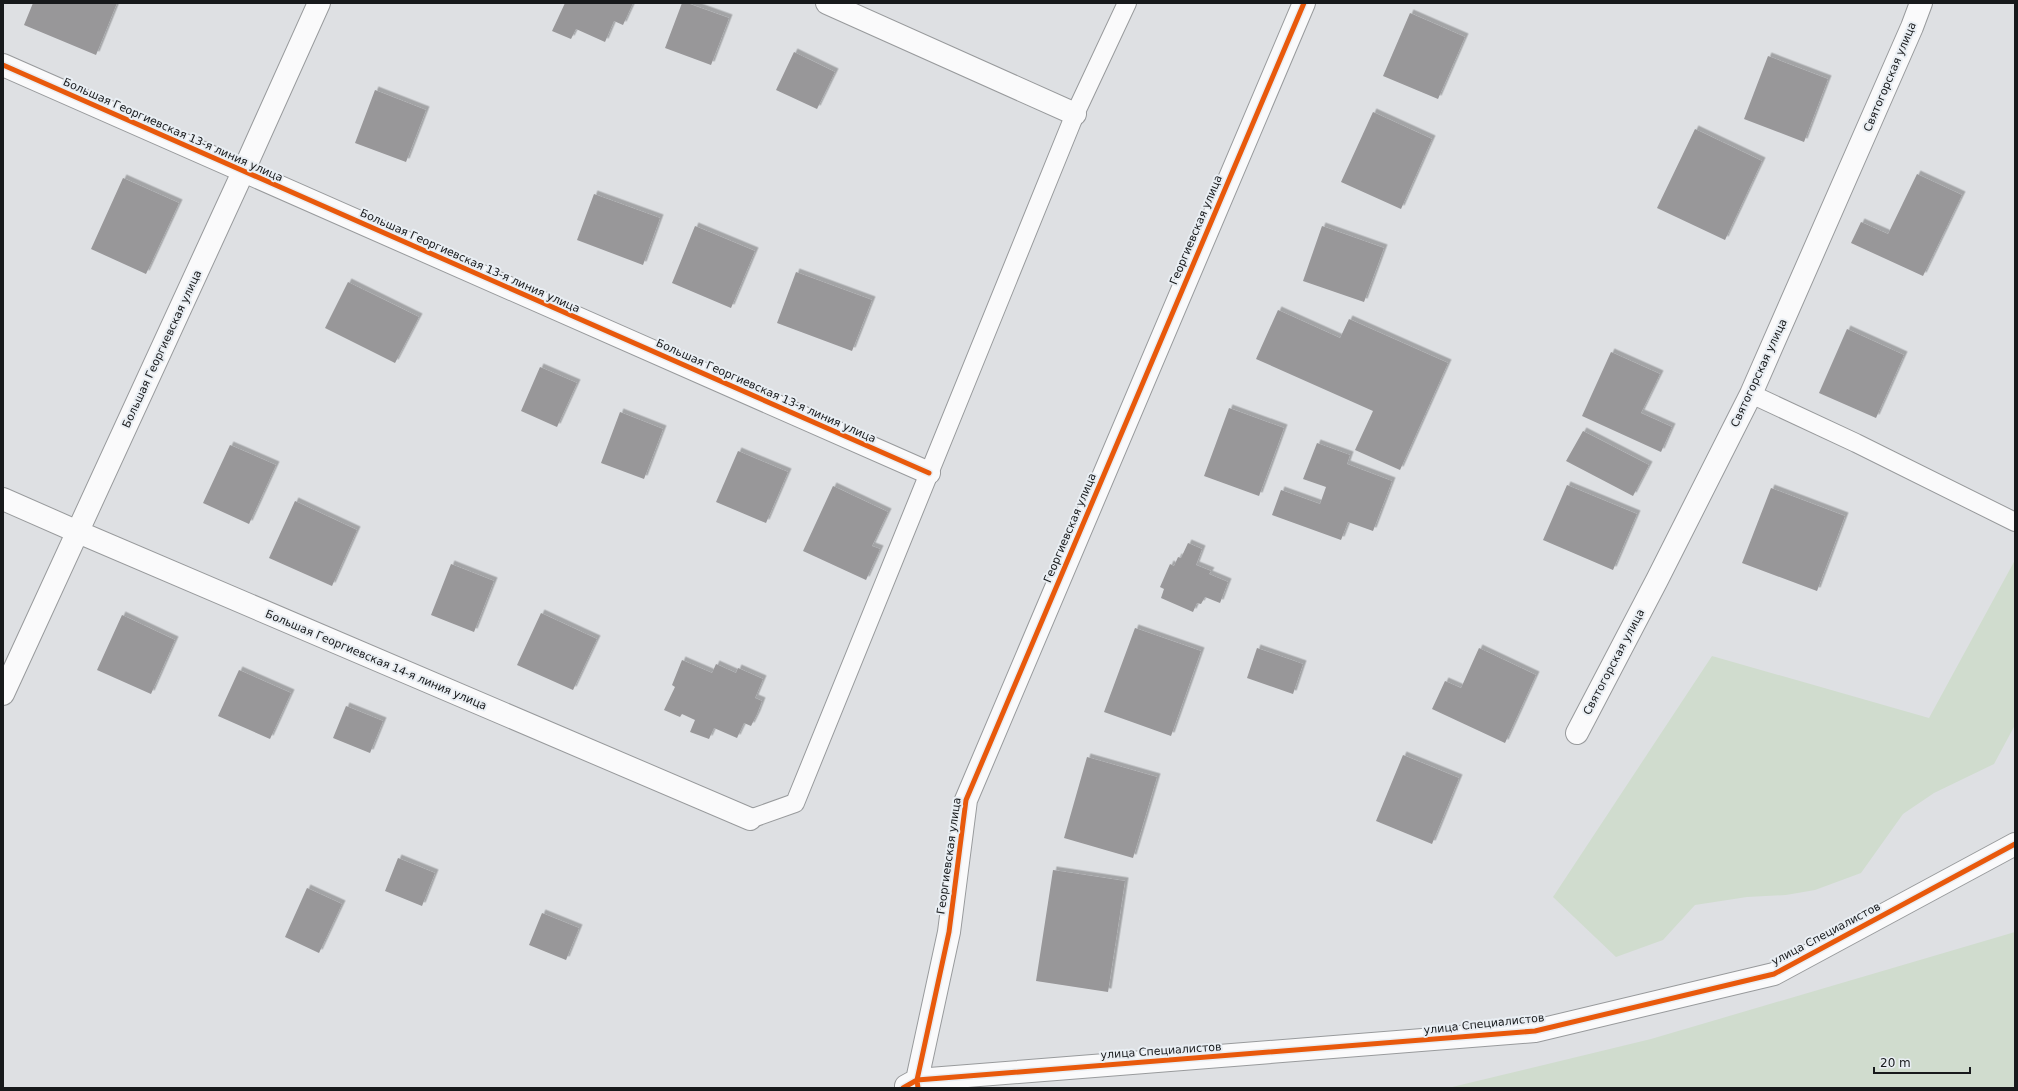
<svg xmlns="http://www.w3.org/2000/svg" width="2018" height="1091" font-family="'DejaVu Sans',sans-serif">
	<style>
		.green { fill: #d0dcce }
		.building { fill: #989799; filter: url(#shadow) }
		.lines { fill: none; stroke-linecap: round; stroke-linejoin: round }
		.lane-casing { stroke: #989a9c; stroke-width: 20 }
		.street-casing { stroke: #989a9c; stroke-width: 24 }
		.lane { stroke: #fafafb; stroke-width: 18 }
		.street { stroke: #fafafb; stroke-width: 22 }
		.cycleway-casing { stroke: #e9eef3; stroke-width: 8 }
		.cycleway { stroke: #e8590c; stroke-width: 5 }
		.labels { text-anchor: middle; dominant-baseline: central; stroke-width: 4; stroke-linejoin: round; paint-order: stroke }
		.street-label { font-size: 11px; fill: #17191b; stroke: #e9eef3 }
	</style>
	<defs>
		<filter id="shadow"><feDropShadow dx="3.5" dy="-3.5" stdDeviation="0" flood-color="#0004"/></filter>
	</defs>
	<rect width="100%" height="100%" fill="#dee0e3"/>
	<path class="green" d="M2015,560V725L1994,764L1934,793L1903,814L1861,873L1815,890L1786,895L1747,897L1695,905L1663,940L1616,957L1553,897L1712,656L1929,718Z
		M2015,932V1088H1448L1651,1039Z"/>
	<path class="building" d="M33,3H117L96,55L24,25Z
		M565,3H633L623,25L614,21L605,42L576,29L571,39L552,31Z
		M682,3H687L729,18L711,65L665,48Z
		M1410,13L1465,37L1438,99L1383,76Z
		M794,52L835,72L817,109L776,90Z
		M1768,56L1828,79L1804,142L1744,119Z
		M375,90L426,110L406,162L355,143Z
		M1373,112L1432,139L1401,209L1341,182Z
		M1695,129L1762,161L1725,240L1657,208Z
		M1917,174L1962,195L1923,276L1851,243L1861,222L1888,234Z
		M123,178L179,203L146,274L91,249Z
		M594,194L660,218L643,265L577,240Z
		M695,226L755,251L731,308L672,283Z
		M1322,226L1384,248L1364,302L1303,281Z
		M796,272L872,300L852,351L777,323Z
		M348,282L419,317L395,363L325,328Z
		M1278,310L1340,338L1349,319L1448,363L1400,470L1355,450L1373,411L1256,359Z
		M1847,329L1904,355L1876,418L1819,393Z
		M1611,352L1660,374L1641,413L1672,427L1661,452L1582,416Z
		M540,367L577,383L557,427L521,411Z
		M1229,408L1284,428L1259,496L1204,476Z
		M620,412L663,429L644,479L601,463Z
		M1583,431L1649,465L1633,496L1566,461Z
		M1317,443L1350,455L1347,464L1392,481L1373,531L1348,522L1341,540L1272,515L1281,490L1320,504L1326,487L1303,479Z
		M230,445L276,465L249,524L203,503Z
		M738,451L788,472L766,523L716,502Z
		M1567,485L1637,514L1613,570L1543,540Z
		M833,486L888,512L872,546L880,549L866,580L803,551Z
		M1771,488L1845,516L1817,591L1742,563Z
		M295,501L357,530L332,586L269,558Z
		M1188,543L1202,549L1196,565L1211,571L1209,574L1228,582L1220,603L1205,597L1201,604L1197,603L1193,612L1161,598L1164,589L1160,587L1170,564L1174,566L1178,557L1181,558Z
		M451,564L494,581L474,632L431,615Z
		M541,613L597,639L573,690L517,665Z
		M122,615L175,640L151,694L97,670Z
		M1135,628L1201,651L1171,736L1104,712Z
		M1257,648L1303,664L1293,694L1247,678Z
		M1479,648L1536,675L1505,743L1432,709L1445,681L1461,688Z
		M682,660L712,673L716,664L736,673L738,668L763,679L755,698L762,701L757,714L751,726L744,723L737,738L714,728L709,739L690,732L695,720L682,714L680,717L664,710L675,687L672,685Z
		M239,670L291,693L270,739L218,716Z
		M346,706L383,721L370,753L333,738Z
		M1403,755L1459,778L1432,844L1376,821Z
		M1087,757L1157,777L1133,858L1064,838Z
		M398,858L435,873L422,906L385,891Z
		M1053,870L1125,881L1108,992L1036,981Z
		M307,888L342,904L319,953L285,937Z
		M542,913L579,928L566,960L529,945Z"/>
	<g class="lines">
		<g class="lane-casing">
			<path id="lane" d="M1751,394L1856,443L2015,522
				M750,819L795,803L1075,114L1127,3"/>
		</g>
		<g class="street-casing">
			<path id="street" d="M827,3L1075,114
				M3,65L929,473
				M3,499L78,532L750,819
				M3,694L243,172L319,3
				M1577,733L1657,580L1751,394L1912,27L1921,3
				M906,1086L917,1080L1535,1031L1774,974L2015,844
				M918,1088L917,1080L949,932L966,800L1304,3"/>
		</g>
		<use href="#lane" class="lane"/>
		<use href="#street" class="street"/>
		<g class="cycleway-casing">
			<path id="cycleway" d="M3,65L929,473
				M903,1088L917,1080L1535,1031L1774,974L2015,844
				M918,1088L917,1080L949,932L966,800L1304,3"/>
		</g>
		<use href="#cycleway" class="cycleway"/>
	</g>
	<g class="labels">
		<g class="street-label">
			<text transform="translate(1890 77) rotate(-67)">Святогорская улица</text>
			<text transform="translate(173 130) rotate(24)">Большая Георгиевская 13-я линия улица</text>
			<text transform="translate(1196 230) rotate(-67)">Георгиевская улица</text>
			<text transform="translate(470 261) rotate(24)">Большая Георгиевская 13-я линия улица</text>
			<text transform="translate(162 349) rotate(-65)">Большая Георгиевская улица</text>
			<text transform="translate(1759 373) rotate(-65)">Святогорская улица</text>
			<text transform="translate(766 391) rotate(24)">Большая Георгиевская 13-я линия улица</text>
			<text transform="translate(1070 528) rotate(-67)">Георгиевская улица</text>
			<text transform="translate(376 660) rotate(23)">Большая Георгиевская 14-я линия улица</text>
			<text transform="translate(1614 662) rotate(-62)">Святогорская улица</text>
			<text transform="translate(949 856) rotate(-82)">Георгиевская улица</text>
			<text transform="translate(1826 934) rotate(-28)">улица Специалистов</text>
			<text transform="translate(1484 1024) rotate(-6)">улица Специалистов</text>
			<text transform="translate(1161 1051) rotate(-4)">улица Специалистов</text>
		</g>
	</g>
	<rect width="2018" height="1091" fill="none" stroke="#17191b" stroke-width="8"/>
	<path d="M1874 1067v6h96v-6" fill="none" stroke="#17191b" stroke-width="2"/>
	<text x="1880" y="1067" font-size="12" fill="#17191b" stroke="#e9eef3" stroke-width="3" paint-order="stroke">20 m</text>
</svg>
